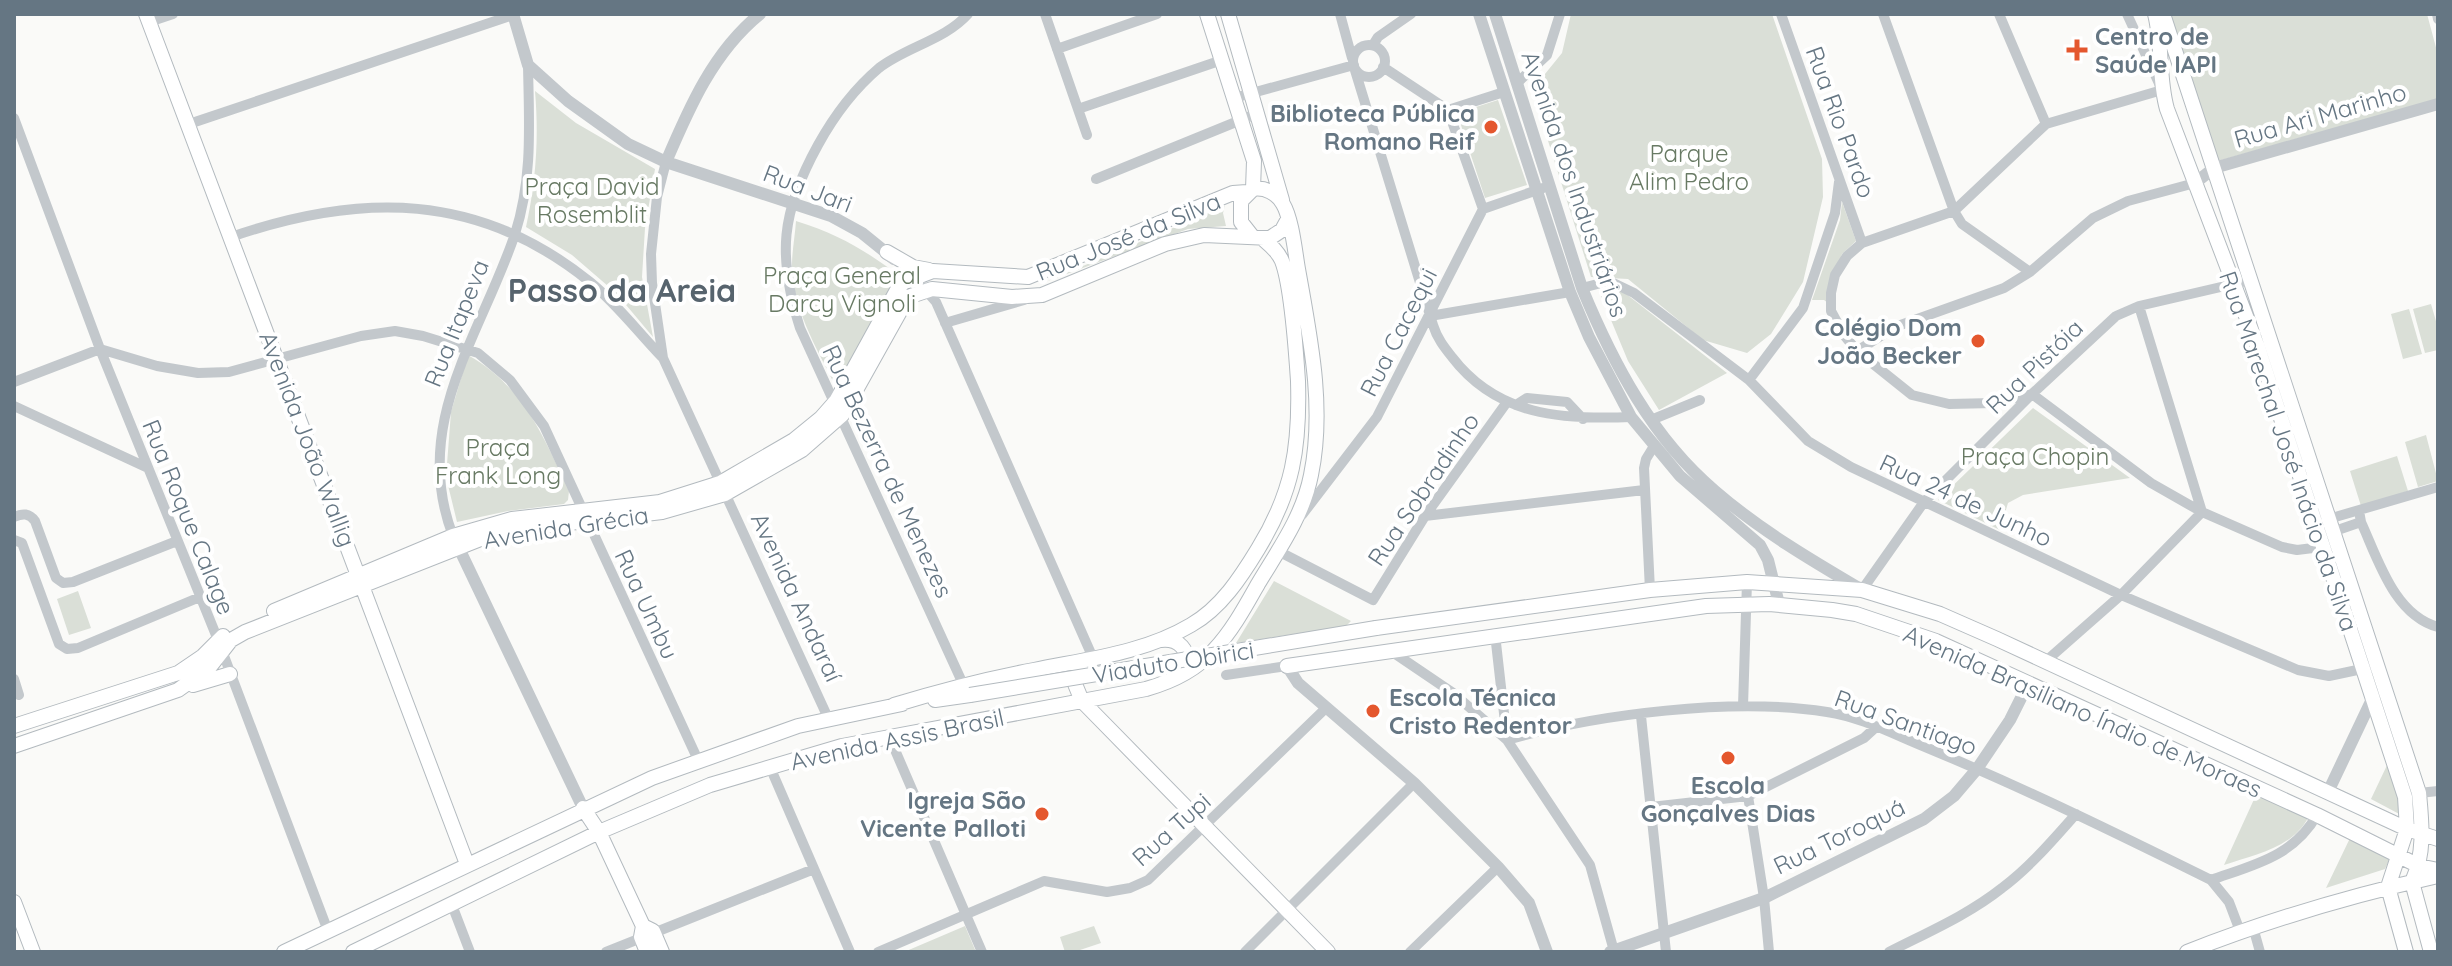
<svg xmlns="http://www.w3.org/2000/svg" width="2452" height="966" font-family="Quicksand,sans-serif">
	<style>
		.green { fill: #dadfd7 }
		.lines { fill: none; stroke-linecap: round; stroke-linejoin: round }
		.secondary-casing { stroke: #b3babf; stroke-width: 16 }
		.minor { stroke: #c3c8cc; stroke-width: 10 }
		.tertiary { stroke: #c3c8cc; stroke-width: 12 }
		.secondary { stroke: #fff; stroke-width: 14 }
		.secondary-bridge-casing { stroke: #b3babf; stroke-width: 16; stroke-linecap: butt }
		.secondary-bridge { stroke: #fff; stroke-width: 14 }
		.poi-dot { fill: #e4572e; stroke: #fff; stroke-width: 3 }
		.labels { text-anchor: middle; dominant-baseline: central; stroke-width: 8; stroke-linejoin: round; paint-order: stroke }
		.poi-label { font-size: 24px; font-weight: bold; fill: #657683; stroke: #fff; text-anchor: end }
		.street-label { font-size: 24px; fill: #657683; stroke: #fff }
		.park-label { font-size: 24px; fill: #687a64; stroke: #fff }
		.district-label { font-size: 32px; font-weight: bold; fill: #57646e; stroke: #fff }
	</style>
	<rect width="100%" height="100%" fill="#fafaf8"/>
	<path class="green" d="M1571,14H1772L1822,159L1823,197L1803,282L1771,334L1747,353L1703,340L1628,279L1591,277L1532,90L1562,53Z
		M2170,14H2427L2438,55V99L2218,161Z
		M535,91L576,123L655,169L645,228L642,277L653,337L616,293L572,255L526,227C536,181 539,138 535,91Z
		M1498,100L1527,185L1485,198L1457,113Z
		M1842,202L1856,241L1842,254L1828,303L1824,300H1812L1840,220Z
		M1225,206L1223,213L1226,226L1188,229L1045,282Z
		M796,221C840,235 863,249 900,276L840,384L834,383C816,347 792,307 792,265C792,251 795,236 796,221Z
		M1604,287L1625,293L1727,373L1659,410L1628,361L1601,296Z
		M2431,304L2438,328V350L2425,353L2413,309Z
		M2409,309L2422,354L2403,359L2391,314Z
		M468,355C524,387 543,436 569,491L568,500L564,504L508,511L457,522L446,477L451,412Z
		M2033,408L2130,478L2023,495L2008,503L2000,530L1938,500Z
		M2426,435L2438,481L2418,487L2405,442Z
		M2397,456L2408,491L2361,506L2350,471Z
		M1274,581L1351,621L1346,626L1236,643Z
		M78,591L91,628L69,635L57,599Z
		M2389,761L2403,816L2371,799Z
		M2256,795L2308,818C2292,848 2254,855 2224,865Z
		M2351,836L2391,856L2385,869L2326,888Z
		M965,926L976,952H904Z
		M1094,926L1101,943L1074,952H1065L1060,937Z"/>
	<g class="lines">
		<g class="secondary-casing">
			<path id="secondary" d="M146,14L467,864
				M1207,14L1254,161L1253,189
				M1228,14L1282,200
				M2155,14C2163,45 2158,78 2167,109L2257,345L2405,797L2407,829L2388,887
				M2163,14L2419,793C2422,825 2425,853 2412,882
				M887,252L913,267L929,270
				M274,611L453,536L512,519L660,502L720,483L794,440L821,418L836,401L897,290L904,282L933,271L1028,277L1233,193L1247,192
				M1376,628L1650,590L1747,582L1862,590L1940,614L1997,639L2407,829L2438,839
				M1161,640C1179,638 1190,650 1186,668
				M1287,666L1706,606L1769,604L1832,610L1856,614L1936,641L2317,815L2419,866L2438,870
				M1081,667L1075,684L1082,701L1328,952
				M193,685L230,674
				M935,700L970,695
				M894,705C940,691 986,679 1034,670C1088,659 1144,653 1191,625C1221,608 1241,577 1258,549C1293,492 1300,447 1298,381C1296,352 1292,287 1282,261C1278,251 1270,245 1263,239
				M14,726L178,673L203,656L223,636
				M14,746L178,690L209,668L231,640L245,632L483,538L518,529L662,512L725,494L802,450L842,415L908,297L932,289L1012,297L1042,295L1165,244L1204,235L1270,238L1282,230L1288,219
				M583,808L599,832L643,926L641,937L647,952
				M2412,882L2431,952
				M2388,887L2406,952
				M14,902L33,952
				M643,926L653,931L662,952
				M284,952L652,778L798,726L902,704
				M353,952L599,832L710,785L842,746L1146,689C1171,682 1196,670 1214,650C1232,631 1245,607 1258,584C1279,549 1303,516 1311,475C1325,407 1310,337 1298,269C1295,252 1292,219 1283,204C1277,193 1265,187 1253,189L1241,201V222L1252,236
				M2187,952C2268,920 2353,895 2438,876"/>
		</g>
		<path class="minor" d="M1045,14L1087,135
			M1340,14L1352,58
			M1781,14L1862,243
			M1883,14L1954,211L1962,224L2030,272
			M1999,14L2046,124
			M2437,14L2438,19
			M149,22L173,14
			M1373,45L1378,37L1411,14
			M1353 61a16 16 0 1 1 32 0a16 16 0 1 1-32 0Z
			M1057,49L1157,14
			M1354,67L1433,325C1437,338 1444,347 1452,357C1497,416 1562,420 1631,417
			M1383,67L1448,110L1504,92
			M1517,83L1547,55L1560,14
			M1234,98L1354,65
			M1078,109L1222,60
			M1448,110L1483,209
			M14,118L100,349L218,640L328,931
			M189,124L513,15
			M666,162L657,197L651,254L652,283L663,358L829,720
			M1096,179L1258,113
			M231,237C361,192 479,192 590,282C616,303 638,332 662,357
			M914,277L936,302L1093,658
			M1582,288L1609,281L1634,293L1749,380L1808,441L1851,467L2121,595L2298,670L2329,676L2376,666
			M1430,316L1570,292
			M945,323L1024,300
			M1857,351L1895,327L2004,288L2030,272L2093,218L2128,201L2195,183
			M1749,380L1803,308L1835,213L1839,182
			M14,382L100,349L157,366L198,373L229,372L361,336L395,331L423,336L478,353L510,380L544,426L698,760
			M2032,394L1994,403L1949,404L1912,395L1857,351L1844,335L1831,311V293L1835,275L1847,256L1862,243L1954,211L2046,124L2162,90L2127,14
			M2032,394L2151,483L2202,512L2282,547L2297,550L2329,546
			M1516,405L1527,398L1567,402L1583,419
			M14,406L148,468
			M1651,420L1700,400
			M2359,511L2361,522C2378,559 2394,615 2438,627
			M1302,515L1377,417L1483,209L1543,188
			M1425,516L1644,490
			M14,517C23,513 29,513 35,521L56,578L63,583L73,582L177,541
			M2325,520L2438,487
			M2329,533L2361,522
			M453,536C410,424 481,335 515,234C533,178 529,123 528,65
			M14,540L22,543L59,644L67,649L78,648L200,597
			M1278,551L1373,600L1425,516L1507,402
			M1650,590L1644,468L1646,459L1654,446
			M1862,590L1924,502L2032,394L2116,316L2139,306L2251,280
			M1495,634L1507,740
			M1391,651L1453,693L1507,740L1590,865L1614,951
			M2046,661L2121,595L2202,512L2139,306
			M1226,675L1287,666
			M14,679L19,695
			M963,684L800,328C777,256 781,212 818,145C834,116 853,90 879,68C906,47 945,40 968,14
			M1743,706L1747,582
			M1641,716L1666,952
			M889,736L982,952
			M1507,740C1597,714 1734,697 1827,712C1862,717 1897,736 1930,749C2026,789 2118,834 2211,880L2229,902L2240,931
			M770,767L850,952
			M2419,793L2438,791
			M1748,796L1764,898L1769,952
			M1651,807L1748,796L1864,738L1876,727
			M2211,880C2253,865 2293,857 2317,815
			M452,905L470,952
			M2253,927L2260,952
			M606,952L814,869
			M878,952L1044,881L1107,892L1130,888L1148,880L1326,708
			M1245,952L1414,783
			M1410,952L1498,867
			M1889,952C1928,932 1968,915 2002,888C2030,867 2053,840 2076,814"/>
		<path class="tertiary" d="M513,14L528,65L568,101L628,144L666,162L831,216L862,233L894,259
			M1479,14L1570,292L1589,337L1631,417L1680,476L1760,545L1768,560L1779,604
			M1495,14L1582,288C1613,363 1652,438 1715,491C1760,530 1811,560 1862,590
			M666,162C689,108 713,52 760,14
			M2195,183L2214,168L2438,104
			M456,542L583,808
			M1287,666L1298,683L1414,783L1498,867L1529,903L1547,952
			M2328,792L2374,695
			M1610,952L1764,898L1924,819L1954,796L1977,769L2010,720L2029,682"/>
		<use href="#secondary" class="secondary"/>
		<g class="secondary-bridge-casing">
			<path id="secondary-bridge" d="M970,695L1376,628"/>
		</g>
		<use href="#secondary-bridge" class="secondary-bridge"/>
	</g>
	<g class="poi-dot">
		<path d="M2073 38h8v8h8v8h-8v8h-8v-8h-8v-8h8z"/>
		<circle cx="1491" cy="127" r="8"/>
		<circle cx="1978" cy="341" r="8"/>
		<circle cx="1373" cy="711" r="8"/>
		<circle cx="1728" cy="758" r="8"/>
		<circle cx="1042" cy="814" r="8"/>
	</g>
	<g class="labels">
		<g class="poi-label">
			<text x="2095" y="36" text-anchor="start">Centro de<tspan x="2095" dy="28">Saúde IAPI</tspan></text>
			<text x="1475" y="113">Biblioteca Pública<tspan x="1475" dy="28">Romano Reif</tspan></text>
			<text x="1962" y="327">Colégio Dom<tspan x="1962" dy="28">João Becker</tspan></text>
			<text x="1389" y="697" text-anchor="start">Escola Técnica<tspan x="1389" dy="28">Cristo Redentor</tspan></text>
			<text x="1728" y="785" text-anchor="middle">Escola<tspan x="1728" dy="28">Gonçalves Dias</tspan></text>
			<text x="1026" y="800">Igreja São<tspan x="1026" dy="28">Vicente Palloti</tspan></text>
		</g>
		<g class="street-label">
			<text transform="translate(2320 115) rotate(-16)">Rua Ari Marinho</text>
			<text transform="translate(1841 122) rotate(70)">Rua Rio Pardo</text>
			<text transform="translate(1575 184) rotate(71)">Avenida dos Industriários</text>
			<text transform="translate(808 188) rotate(21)">Rua Jari</text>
			<text transform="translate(1128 236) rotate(-22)">Rua José da Silva</text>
			<text transform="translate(456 323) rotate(-68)">Rua Itapeva</text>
			<text transform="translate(1398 332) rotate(-63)">Rua Cacequi</text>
			<text transform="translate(2034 366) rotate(-44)">Rua Pistóia</text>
			<text transform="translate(308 439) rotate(69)">Avenida João Wallig</text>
			<text transform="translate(2289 451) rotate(71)">Rua Marechal José Inácio da Silva</text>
			<text transform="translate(888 471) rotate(65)">Rua Bezerra de Menezes</text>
			<text transform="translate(1423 489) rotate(-56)">Rua Sobradinho</text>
			<text transform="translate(1966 500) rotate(25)">Rua 24 de Junho</text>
			<text transform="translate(189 517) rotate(68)">Rua Roque Calage</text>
			<text transform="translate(566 527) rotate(-9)">Avenida Grécia</text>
			<text transform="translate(797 597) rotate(65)">Avenida Andaraí</text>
			<text transform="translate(647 604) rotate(65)">Rua Umbu</text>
			<text transform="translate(1173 662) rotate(-9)">Viaduto Obirici</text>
			<text transform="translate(2083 711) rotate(24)">Avenida Brasiliano Índio de Moraes</text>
			<text transform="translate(1906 722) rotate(20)">Rua Santiago</text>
			<text transform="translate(897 739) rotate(-12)">Avenida Assis Brasil</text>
			<text transform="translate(1171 829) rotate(-42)">Rua Tupi</text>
			<text transform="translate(1839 836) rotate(-26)">Rua Toroquá</text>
		</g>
		<g class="park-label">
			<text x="1689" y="153">Parque<tspan x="1689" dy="28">Alim Pedro</tspan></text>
			<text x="592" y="186">Praça David<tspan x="592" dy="28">Rosemblit</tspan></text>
			<text x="842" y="275">Praça General<tspan x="842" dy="28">Darcy Vignoli</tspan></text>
			<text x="498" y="447">Praça<tspan x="498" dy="28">Frank Long</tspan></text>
			<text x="2035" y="456">Praça Chopin</text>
		</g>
		<g class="district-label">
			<text x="622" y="290">Passo da Areia</text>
		</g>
	</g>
	<rect width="2452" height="966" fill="none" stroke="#657683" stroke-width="32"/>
</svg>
